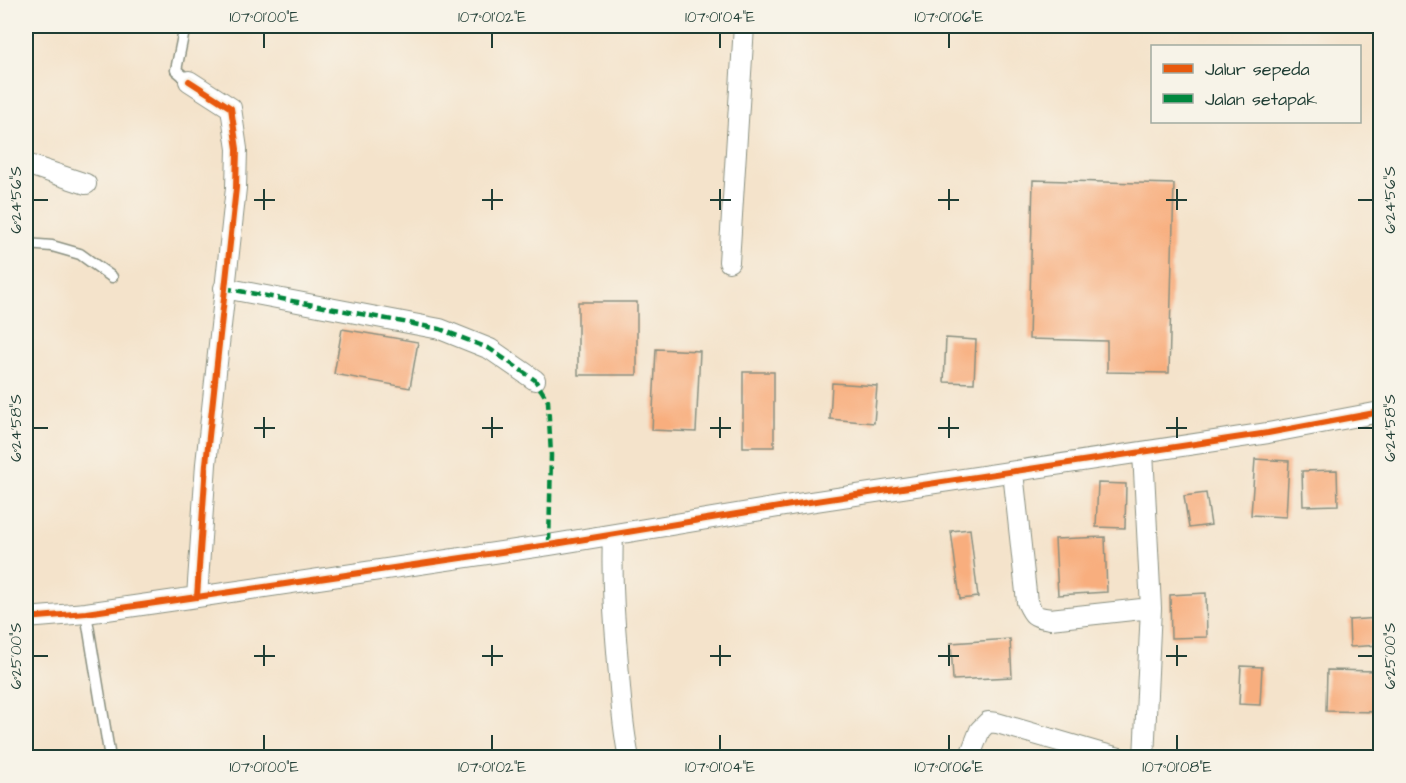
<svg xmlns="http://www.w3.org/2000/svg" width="1406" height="783" font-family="'Architects Daughter',sans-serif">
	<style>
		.building { fill: #f8ae7e }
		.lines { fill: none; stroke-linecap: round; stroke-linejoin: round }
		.service-casing { stroke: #8a9080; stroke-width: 13 }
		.minor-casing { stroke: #8a9080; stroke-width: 22 }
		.service { stroke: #fff; stroke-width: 10 }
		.minor { stroke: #fff; stroke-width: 20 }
		.quiet { stroke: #00873e; stroke-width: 4.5; stroke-dasharray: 9 4.5; stroke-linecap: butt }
		.cycleway-casing { stroke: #f7f3e8; stroke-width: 10 }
		.cycleway { stroke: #e8590c; stroke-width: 6 }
		.ticks { fill: none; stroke: #1f3d34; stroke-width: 2 }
		.neatline { fill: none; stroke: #1f3d34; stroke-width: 2 }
		.ticks-label { font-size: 15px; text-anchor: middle; fill: #1f3d34 }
	</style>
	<rect width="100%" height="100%" fill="#f7f3e8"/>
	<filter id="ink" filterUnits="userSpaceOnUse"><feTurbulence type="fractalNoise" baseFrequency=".0167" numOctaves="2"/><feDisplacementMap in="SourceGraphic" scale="12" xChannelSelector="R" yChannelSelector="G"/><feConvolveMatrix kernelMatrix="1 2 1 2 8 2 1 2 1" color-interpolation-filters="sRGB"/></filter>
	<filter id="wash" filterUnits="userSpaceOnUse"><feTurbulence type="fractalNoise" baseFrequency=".008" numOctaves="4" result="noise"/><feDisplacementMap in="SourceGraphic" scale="24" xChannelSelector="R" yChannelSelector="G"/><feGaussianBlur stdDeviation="1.35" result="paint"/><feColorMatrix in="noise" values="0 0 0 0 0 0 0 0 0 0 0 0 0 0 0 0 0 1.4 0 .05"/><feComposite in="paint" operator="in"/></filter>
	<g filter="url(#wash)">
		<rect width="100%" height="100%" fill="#f4e3cb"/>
		<g id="blocks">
			<path class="building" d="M1033,180L1174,184L1169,373L1107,372V341L1029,339Z
				M578,302H637V375H578Z
				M342,329L418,342L410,388L334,374Z
				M946,338L976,340L974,383L944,382Z
				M656,349L700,351L696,432L652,430Z
				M743,372H774V447H743Z
				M832,383L877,386L874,423L830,419Z
				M1255,459L1289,461L1286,517L1251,515Z
				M1337,470L1338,505L1303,506L1302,471Z
				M1098,483L1126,484L1125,528L1096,527Z
				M1206,493L1211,525L1189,528L1184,496Z
				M970,529L978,597L960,599L951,531Z
				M1105,537L1107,592L1058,595L1055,539Z
				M1206,593L1207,637L1171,638L1170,595Z
				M1380,618V645L1350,647L1349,620Z
				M1010,639L1012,677L953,680L951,643Z
				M1241,666L1262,667L1260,705L1239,704Z
				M1327,670L1379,671L1378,712L1326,711Z"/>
		</g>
	</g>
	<g filter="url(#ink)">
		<use href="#blocks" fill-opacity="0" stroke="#8a9080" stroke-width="1.5"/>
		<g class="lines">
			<g class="service-casing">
				<path id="service" d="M185,26L176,70L189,81
					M26,244L52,246L80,254L112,277
					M86,613L110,758"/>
			</g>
			<g class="minor-casing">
				<path id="minor" d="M189,81L231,108L237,149L236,188L206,464L197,597
					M26,164L86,184
					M729,262L744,26
					M224,288L440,329L490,349L535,380
					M1143,452L1151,608L1144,758
					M1013,472L1027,602C1034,617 1034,616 1050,619L1151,608
					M613,535C611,582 615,628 619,675C621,702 623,730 629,758
					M26,618L86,613L197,597L549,545L803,503L1268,433L1380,412
					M969,758L980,730L988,722L997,723L1100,753
					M1098,758L1100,753L1119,758"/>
			</g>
			<use href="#service" class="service"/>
			<use href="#minor" class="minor"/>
			<path class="quiet" d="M224,288L440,329L490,349L535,380L548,401L551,455L549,545"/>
			<g class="cycleway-casing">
				<path id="cycleway" d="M189,81L231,108L237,149L236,188L206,464L197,597
					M26,618L86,613L197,597L549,545L803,503L1268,433L1380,412"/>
			</g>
			<use href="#cycleway" class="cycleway"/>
		</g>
	</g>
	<path class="ticks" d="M264,33V48M492,33V48M720,33V48M949,33V48M264,189V210M492,189V210M720,189V210M949,189V210M1177,189V210M33,200H48M254,200H275M482,200H503M710,200H731M938,200H959M1166,200H1187M1358,200H1373M264,417V438M492,417V438M720,417V438M949,417V438M1177,417V438M33,428H48M254,428H275M482,428H503M710,428H731M938,428H959M1166,428H1187M1358,428H1373M264,645V666M492,645V666M720,645V666M949,645V666M1177,645V666M33,656H48M254,656H275M482,656H503M710,656H731M938,656H959M1166,656H1187M1358,656H1373M264,735V750M492,735V750M720,735V750M949,735V750M1177,735V750"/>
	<rect width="1406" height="783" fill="none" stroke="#f7f3e8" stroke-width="66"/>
	<rect x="1151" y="45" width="210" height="78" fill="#f7f3e8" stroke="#a1aaa0" stroke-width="1.5"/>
	<rect x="1163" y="64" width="30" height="9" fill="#e8590c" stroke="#a1aaa0" stroke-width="1.5"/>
	<text x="1205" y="75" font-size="18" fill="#1f3d34">Jalur sepeda</text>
	<rect x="1163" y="94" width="30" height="9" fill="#00873e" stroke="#a1aaa0" stroke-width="1.5"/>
	<text x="1205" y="105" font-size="18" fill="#1f3d34">Jalan setapak</text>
	<rect x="33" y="33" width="1340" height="717" class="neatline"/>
	<g class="ticks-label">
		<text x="264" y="22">107°01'00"E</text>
		<text x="492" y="22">107°01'02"E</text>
		<text x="720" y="22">107°01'04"E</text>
		<text x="949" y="22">107°01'06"E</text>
		<text transform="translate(16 200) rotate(-90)" y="5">6°24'56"S</text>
		<text transform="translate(1390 200) rotate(-90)" y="5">6°24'56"S</text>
		<text transform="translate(16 428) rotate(-90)" y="5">6°24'58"S</text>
		<text transform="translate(1390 428) rotate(-90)" y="5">6°24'58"S</text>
		<text transform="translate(16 656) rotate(-90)" y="5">6°25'00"S</text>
		<text transform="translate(1390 656) rotate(-90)" y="5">6°25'00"S</text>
		<text x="264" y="772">107°01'00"E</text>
		<text x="492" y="772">107°01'02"E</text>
		<text x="720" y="772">107°01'04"E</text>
		<text x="949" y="772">107°01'06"E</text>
		<text x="1177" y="772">107°01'08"E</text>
	</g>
</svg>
